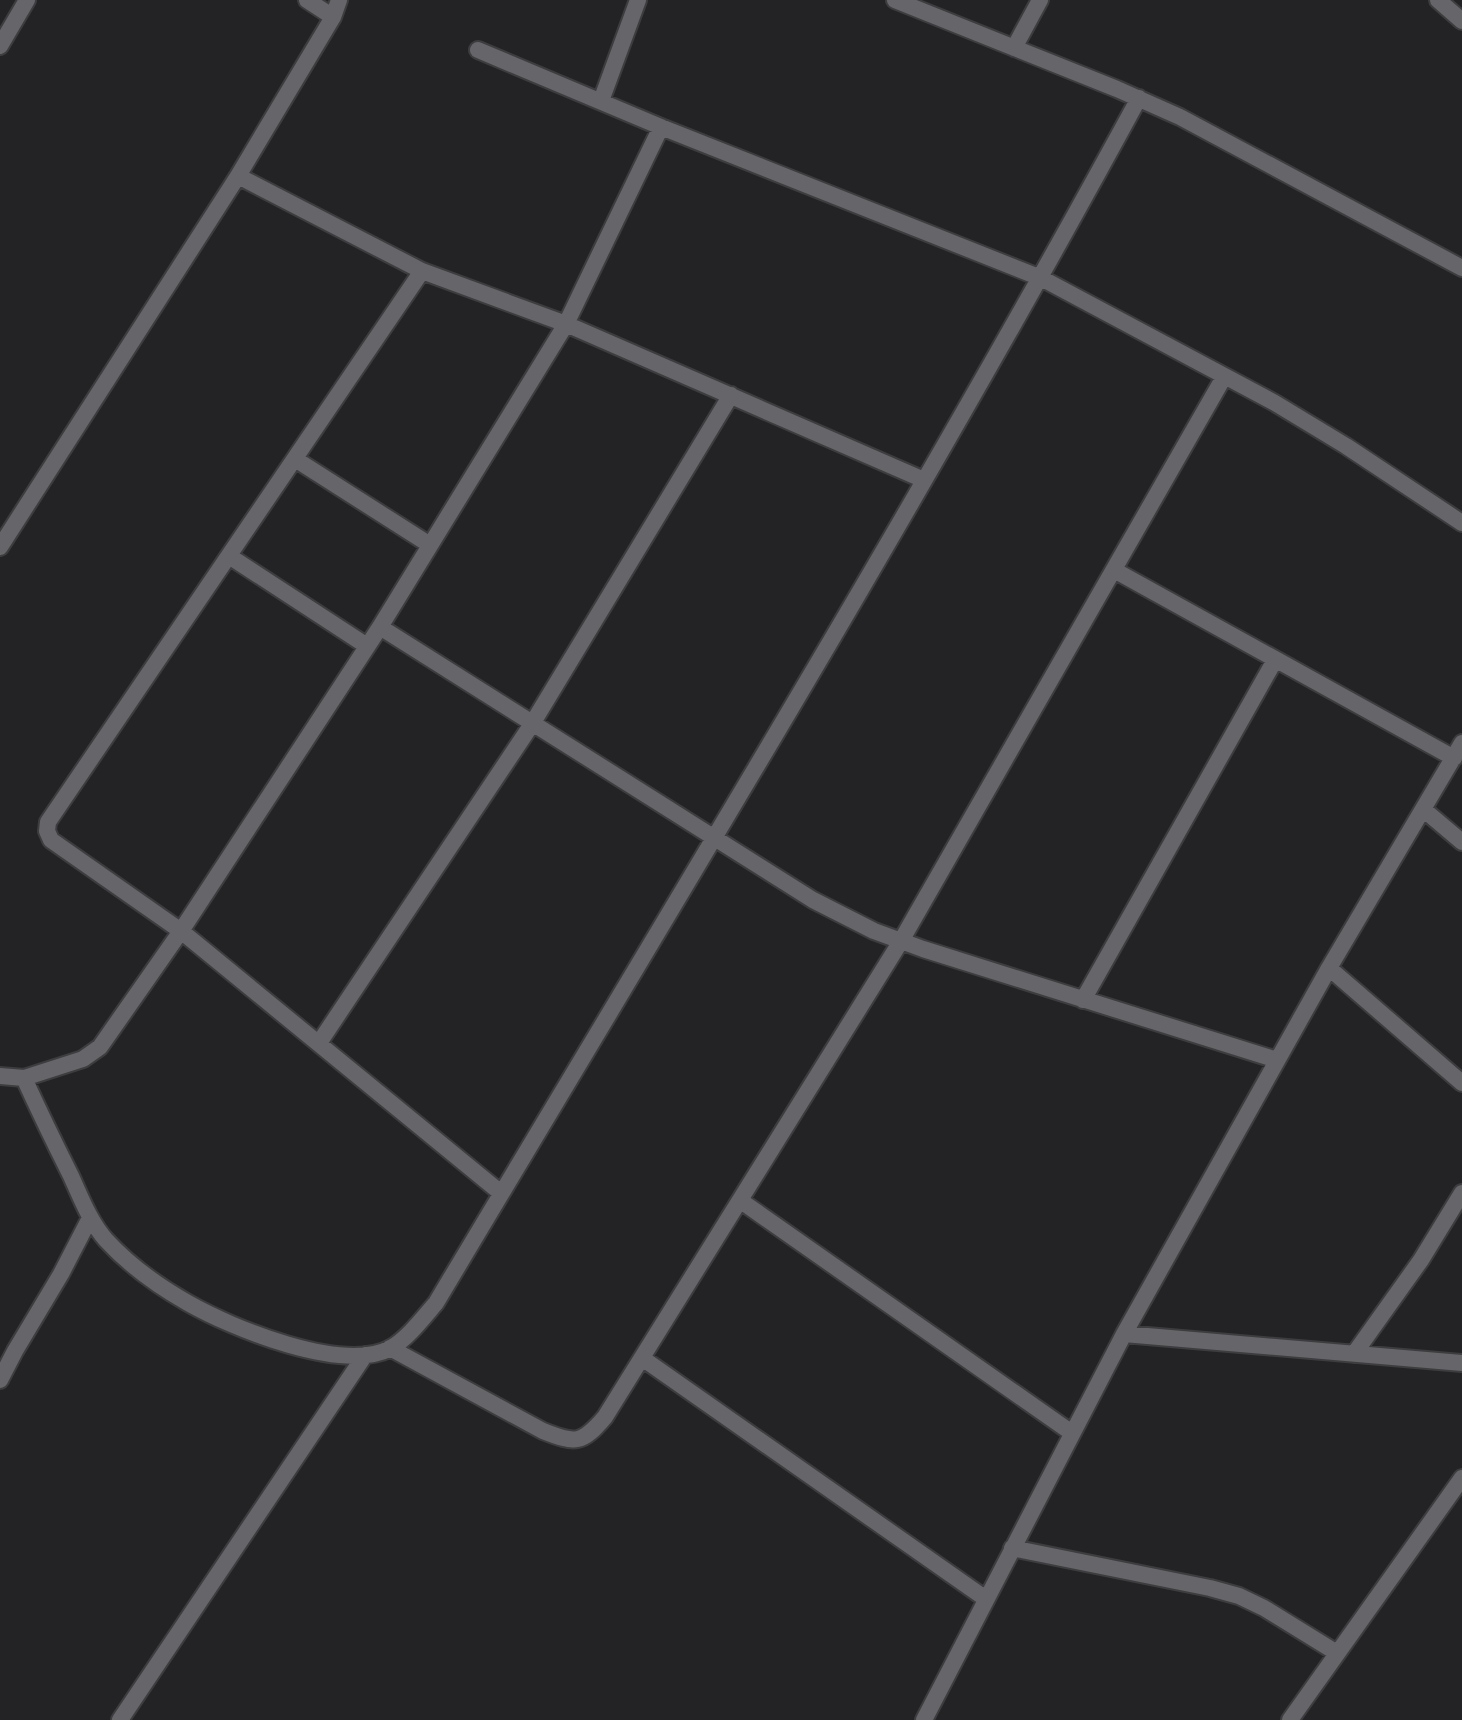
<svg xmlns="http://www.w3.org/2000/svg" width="1462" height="1720" font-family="Ubuntu,sans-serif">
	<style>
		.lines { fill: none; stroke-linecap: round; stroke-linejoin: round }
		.minor-casing { stroke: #3d3d3f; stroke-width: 20 }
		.minor { stroke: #66666a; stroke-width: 16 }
	</style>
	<rect width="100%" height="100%" fill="#232326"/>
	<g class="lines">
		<g class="minor-casing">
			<path id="minor" d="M307,0L333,17
				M895,0L1117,89L1180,117L1462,268
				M1438,0L1462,21
				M0,46L27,0
				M1014,48L1040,0
				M478,50L661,127L1041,278L1275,403L1346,446L1462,523
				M601,101L638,0
				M238,176L422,271L566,324L924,480
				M422,271L48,822L47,831L51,840L181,931L501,1193
				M295,459L430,545
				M0,547L238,176L333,17L339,0
				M229,556L367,646
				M1114,570L1454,758
				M380,627L813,900L874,931L923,949L1277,1060
				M1423,809L1462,842
				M1329,968L1462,1083
				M1083,1000L1275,660
				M319,1043L532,724L731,395
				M0,1076L24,1078L83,1059L100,1047L181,931L380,627L566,324L661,127
				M24,1078C39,1111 55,1144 71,1176C81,1198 90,1222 106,1240C129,1265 158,1286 188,1303C232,1328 343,1374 391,1348C408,1338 423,1318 436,1303C674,904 917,507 1139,98
				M741,1201L1072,1433
				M1124,1334L1462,1363
				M390,1348L543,1431C576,1444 582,1444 605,1417L901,941L1224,377
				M1354,1354L1421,1260L1462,1193
				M642,1358L986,1599
				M0,1380L15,1351L61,1274L90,1218
				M1012,1548L1210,1588L1239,1596L1264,1608L1337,1653
				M120,1720L365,1355
				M924,1720L1124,1334L1329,968L1462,743
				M1290,1720L1462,1478"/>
		</g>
		<use href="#minor" class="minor"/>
	</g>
</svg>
